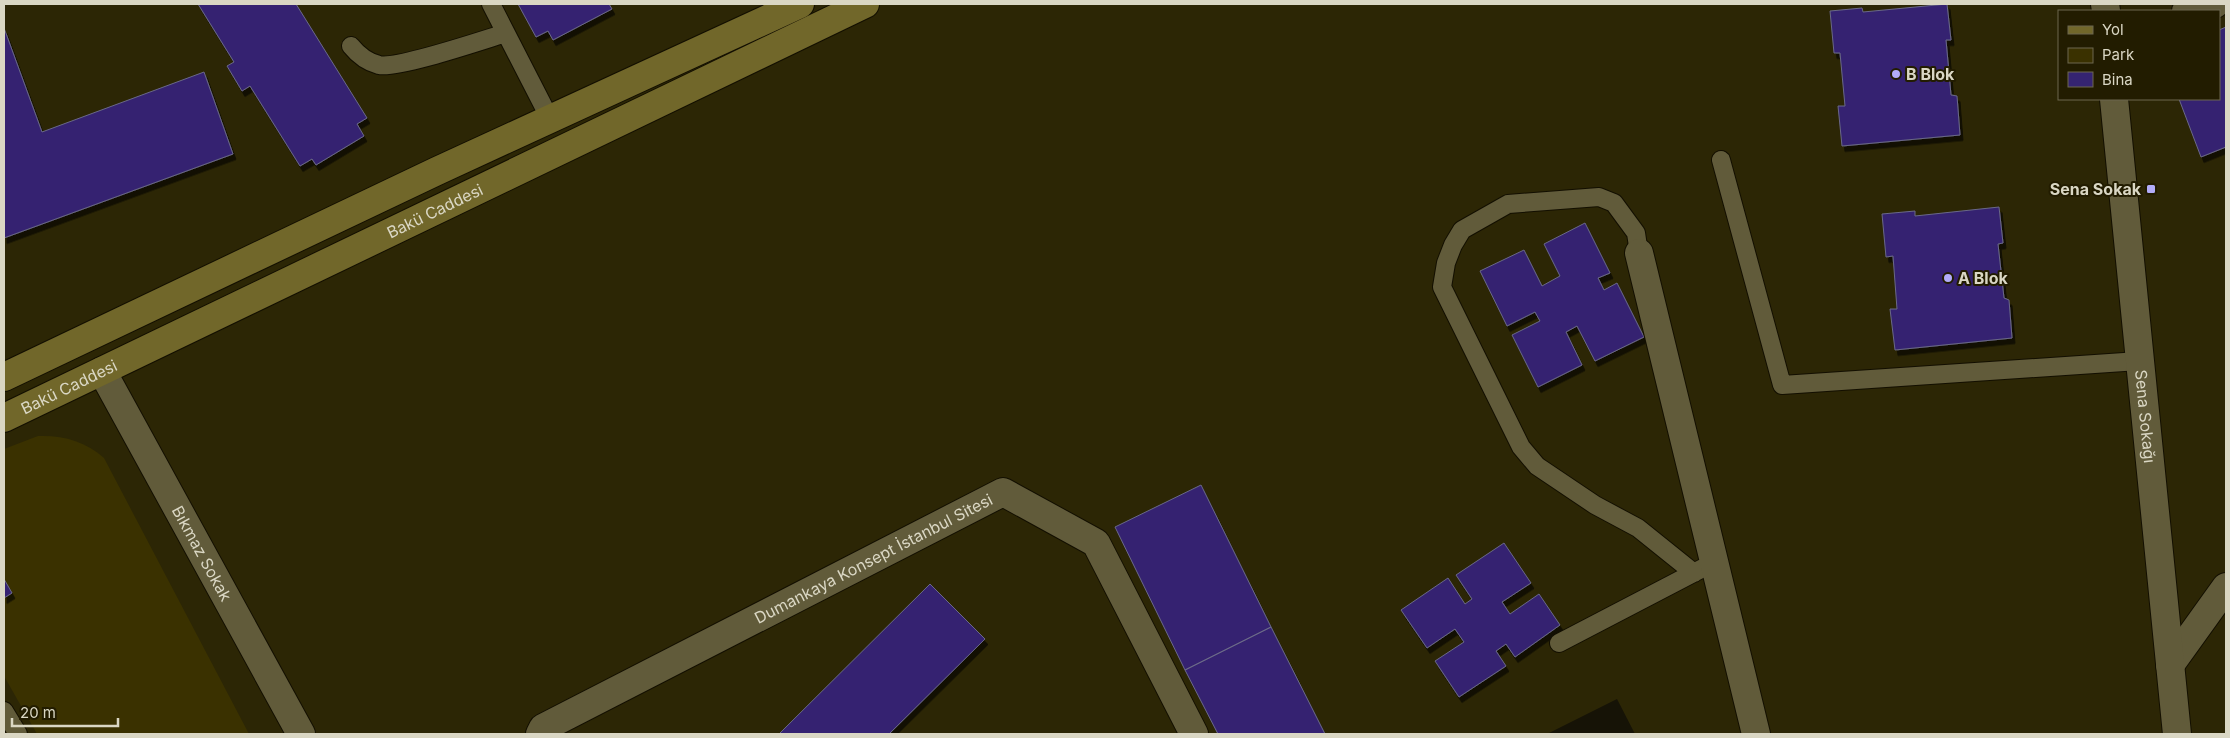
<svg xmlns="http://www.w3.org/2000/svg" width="2230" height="738" font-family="Inter,sans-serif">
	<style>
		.green { fill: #3a3100 }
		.water { fill: #161306 }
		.building { fill: #352471; stroke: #6a6888; filter: url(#shadow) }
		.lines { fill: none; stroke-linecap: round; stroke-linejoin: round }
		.service-casing { stroke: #130f00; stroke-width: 20 }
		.minor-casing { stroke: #130f00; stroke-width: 30 }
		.tertiary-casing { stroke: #130f00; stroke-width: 30 }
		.secondary-casing { stroke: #130f00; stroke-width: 30 }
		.service { stroke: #615b3a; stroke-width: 18 }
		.minor { stroke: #615b3a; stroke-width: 28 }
		.tertiary { stroke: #615b3a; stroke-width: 28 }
		.secondary { stroke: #71672a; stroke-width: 28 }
		.poi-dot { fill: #b3adf9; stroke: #221c00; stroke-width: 2 }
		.labels { text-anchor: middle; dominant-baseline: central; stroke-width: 4; stroke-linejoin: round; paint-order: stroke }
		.poi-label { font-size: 16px; font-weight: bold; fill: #dad7c4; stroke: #221c00; text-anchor: start }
		.street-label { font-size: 16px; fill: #dad7c4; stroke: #221c00 }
	</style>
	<defs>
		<filter id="shadow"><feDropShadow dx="3" dy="5.5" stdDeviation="0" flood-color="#0009"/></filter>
	</defs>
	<rect width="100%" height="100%" fill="#2c2605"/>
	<path class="green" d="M38,436C63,435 85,441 104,458L249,734H37L4,676V449Z"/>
	<path class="water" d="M1617,699L1635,734H1547Z"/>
	<path class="building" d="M198,4H296L367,118L357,124L364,136L316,165L312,159L300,166L250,86L242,91L227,66L234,62Z
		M518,4H609L612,9L553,40L548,31L536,37Z
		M1947,4L1951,40H1946L1951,95L1957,96L1960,135L1842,146L1838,106H1845L1840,53H1834L1830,11L1862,8L1863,12Z
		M2226,27V147L2201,157L2179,99H2219V30Z
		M4,28L42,132L204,72L233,154L4,238Z
		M1999,207L2003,243L1998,244L2004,298L2009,300L2012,338L1895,350L1890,309H1897L1893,256L1886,257L1882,214L1915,211V216Z
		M1585,223L1610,273L1598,278L1604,290L1617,283L1644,337L1595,361L1577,326L1566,332L1582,365L1538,387L1512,335L1540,321L1535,312L1507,326L1480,271L1524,250L1542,286L1560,276L1544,244Z
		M1201,485L1271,627L1185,670L1115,527Z
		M1504,543L1531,583L1502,602L1510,614L1539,594L1560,625L1515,657L1506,644L1496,651L1506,666L1459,697L1435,661L1464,642L1455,629L1427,648L1401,610L1448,578L1465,604L1472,599L1456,575Z
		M4,579L12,593L4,598Z
		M930,584L985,639L889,734H779Z
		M1271,627L1325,734H1218L1185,670Z"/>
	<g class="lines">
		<g class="service-casing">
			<path id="service" d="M491,4L550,119
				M351,46C359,56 367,62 379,65C398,69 483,40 506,33
				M1721,160L1782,385L2139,361
				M1639,253L1636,233L1614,203L1599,197L1508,204L1462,230L1453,245L1446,263L1442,287L1521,447L1537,466L1595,505L1638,528L1694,573
				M1559,643L1703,568
				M4,711L18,734"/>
		</g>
		<g class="minor-casing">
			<g id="minor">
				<path d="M2186,11L2215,4"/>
				<path d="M1639,253L1756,734"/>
				<path id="s1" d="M102,371L301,734"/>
				<path d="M2170,665L2226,587"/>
				<path id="s2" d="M540,734L543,728L1003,492L1096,543L1194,734"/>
			</g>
		</g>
		<g class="tertiary-casing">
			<g id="tertiary">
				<path d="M2105,4L2106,11"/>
				<path id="s3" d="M2114,99L2177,734"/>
			</g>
		</g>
		<g class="secondary-casing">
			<g id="secondary">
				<path d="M4,377L437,171L800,4"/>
				<path id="s4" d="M4,418L865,4"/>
			</g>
		</g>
		<use href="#service" class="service"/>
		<use href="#minor" class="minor"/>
		<use href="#tertiary" class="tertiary"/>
		<use href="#secondary" class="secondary"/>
	</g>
	<g class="poi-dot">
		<circle cx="1896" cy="74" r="5"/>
		<rect x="2146" y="184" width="10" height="10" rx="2.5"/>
		<circle cx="1948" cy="278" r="5"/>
	</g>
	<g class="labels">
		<g class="poi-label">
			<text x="1906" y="74">B Blok</text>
			<text x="2141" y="189" text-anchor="end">Sena Sokak</text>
			<text x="1958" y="278">A Blok</text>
		</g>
		<g class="street-label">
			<text stroke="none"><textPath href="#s4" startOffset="478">Bakü Caddesi</textPath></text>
			<text stroke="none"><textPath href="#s4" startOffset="72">Bakü Caddesi</textPath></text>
			<text stroke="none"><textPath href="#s3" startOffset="319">Sena Sokağı</textPath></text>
			<text stroke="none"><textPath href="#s1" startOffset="208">Bıkmaz Sokak</textPath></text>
			<text stroke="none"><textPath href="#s2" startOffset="378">Dumankaya Konsept İstanbul Sitesi</textPath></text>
		</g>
	</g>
	<rect width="2230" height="738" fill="none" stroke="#dad7c4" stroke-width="10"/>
	<rect x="2058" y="10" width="162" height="90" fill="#221c00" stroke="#6c674e"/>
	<rect x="2068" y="26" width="25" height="8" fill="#71672a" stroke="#6c674e"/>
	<text x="2102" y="35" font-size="15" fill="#dad7c4">Yol</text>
	<rect x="2068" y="48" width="25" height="15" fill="#3a3100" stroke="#6c674e"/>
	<text x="2102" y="60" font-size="15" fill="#dad7c4">Park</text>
	<rect x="2068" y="72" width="25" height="15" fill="#352471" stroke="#6c674e"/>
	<text x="2102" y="85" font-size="15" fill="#dad7c4">Bina</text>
	<path d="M12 718v8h106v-8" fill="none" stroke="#dad7c4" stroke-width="2.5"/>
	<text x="20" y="718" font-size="15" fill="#dad7c4" stroke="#221c00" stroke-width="4" paint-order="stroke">20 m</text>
</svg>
